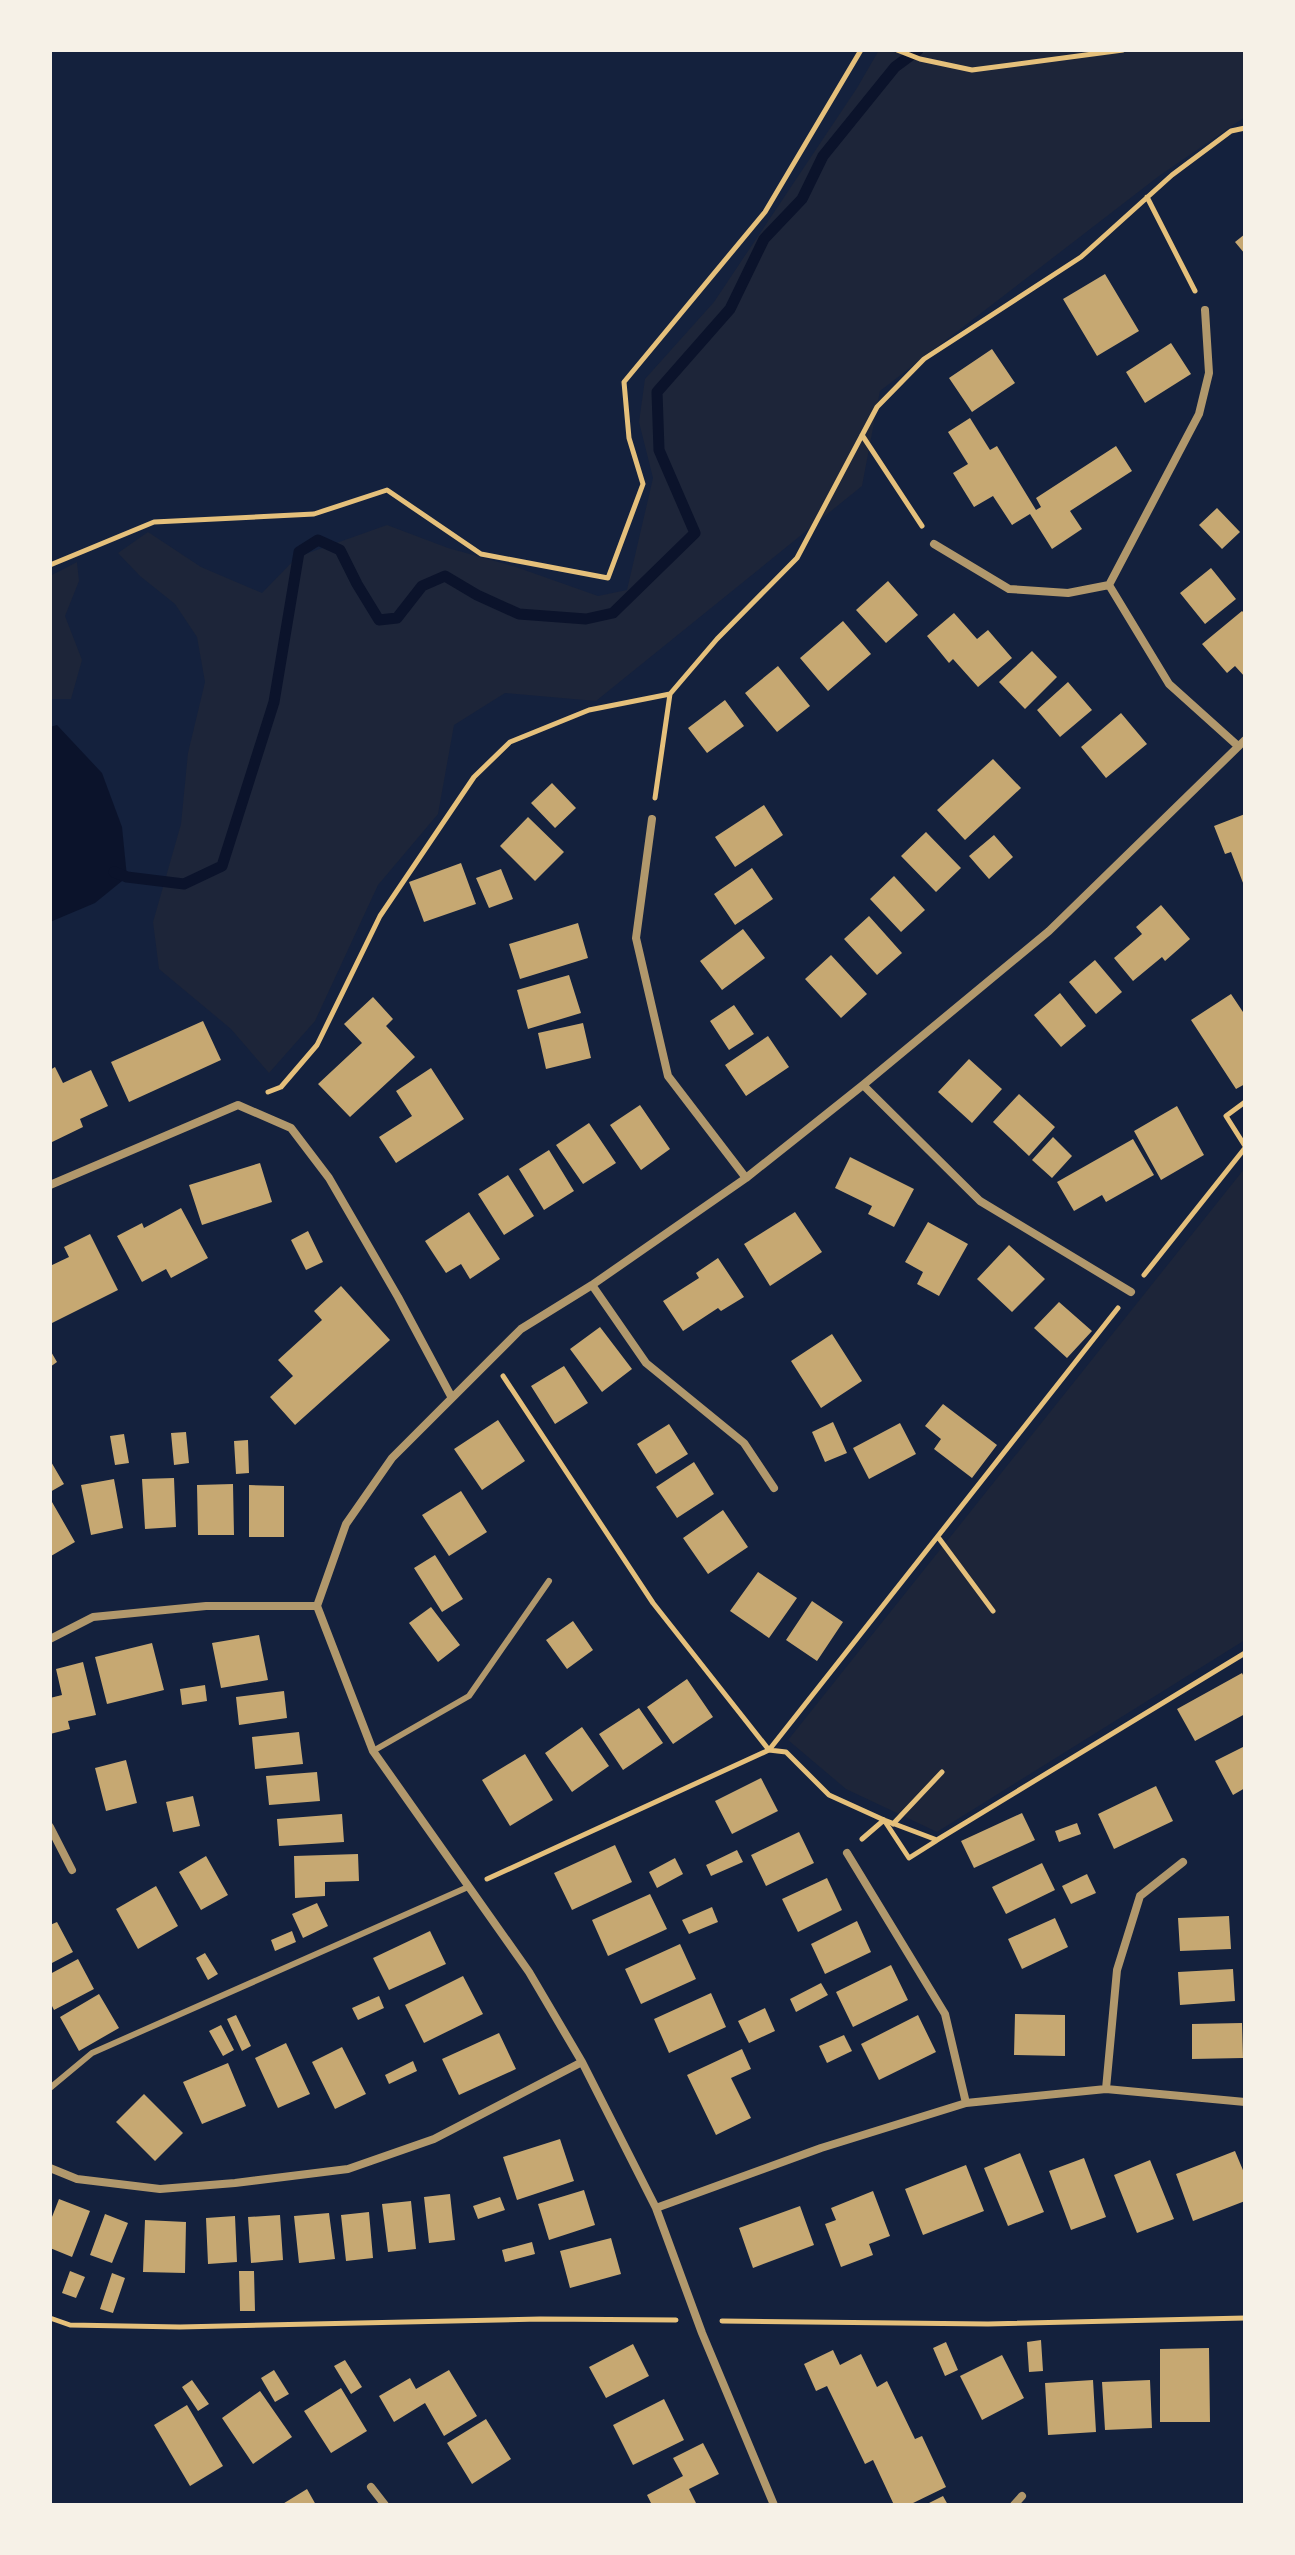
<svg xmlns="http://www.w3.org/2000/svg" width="1295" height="2555" font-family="Jost,sans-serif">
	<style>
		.green { fill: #1d2539 }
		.water { fill: #0b132b }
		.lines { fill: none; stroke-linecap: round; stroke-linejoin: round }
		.stream { stroke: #0b132b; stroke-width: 11 }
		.building { fill: #c6a872 }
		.path { stroke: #e5c07b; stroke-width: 5 }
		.service { stroke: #b1986c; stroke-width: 6 }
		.minor { stroke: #b1986c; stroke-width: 8 }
	</style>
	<rect width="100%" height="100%" fill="#14213d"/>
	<path class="green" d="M879,50H1245V117L1159,176L880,391L862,486L596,701L505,693L454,725L438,814L378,885L315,1021L269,1073L231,1029L159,969L153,922L181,824L188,753L205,682L197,637L175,604L140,576L118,553L148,532L201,567L262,593L297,557L387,525L448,548L516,567L598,596L627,590L653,478L639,422L645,379L714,302L857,88Z
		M77,562L79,581L65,616L82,660L71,699H50V576Z
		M1245,1168V1640L937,1832L846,1789L788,1740Z"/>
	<path class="water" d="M57,725L102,773L122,827L127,877L95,903L50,922V727Z"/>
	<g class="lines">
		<path class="stream" d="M114,872L127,877L184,884L222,866L274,702L299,552L318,540L340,550L357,584L379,620L397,618L422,586L445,576L477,595L519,614L586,619L613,613L695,533L659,450L657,392L730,309L764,239L802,199L823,156L895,67L918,50"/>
	</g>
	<path class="building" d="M1245,234V254L1235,242Z
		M1105,274L1139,331L1097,356L1063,299Z
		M1171,343L1191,374L1145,403L1126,372Z
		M992,349L1015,383L972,412L949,378Z
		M970,418L990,450L997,446L1036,510L1041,507L1036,498L1116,446L1132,471L1070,511L1082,529L1052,549L1030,514L1012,525L993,496L974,507L953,473L968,464L948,432Z
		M1217,508L1240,532L1222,549L1199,525Z
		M1211,568L1236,599L1205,624L1180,593Z
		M888,581L918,615L886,643L856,610Z
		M1242,611L1245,614V677L1235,666L1227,673L1202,644Z
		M954,613L977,639L988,630L1012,658L978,687L953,659L949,663L927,636Z
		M843,621L871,654L828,691L800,658Z
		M1032,651L1057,677L1025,709L999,682Z
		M778,666L810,706L777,732L745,693Z
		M1068,682L1092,710L1060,737L1037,710Z
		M725,700L744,726L707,753L688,728Z
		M1121,713L1147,744L1106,778L1081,747Z
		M993,759L1021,788L965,840L937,810Z
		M552,783L576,808L555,828L531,803Z
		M764,805L783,835L735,867L715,837Z
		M1245,814V888L1231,852L1225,854L1214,826Z
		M528,817L564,852L535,881L500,846Z
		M926,832L961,868L936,892L901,856Z
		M994,835L1013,857L989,879L969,856Z
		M461,863L476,904L424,922L409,882Z
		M752,868L773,899L735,925L714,894Z
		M501,869L513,899L489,908L476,878Z
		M894,876L925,910L901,932L870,899Z
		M1161,905L1190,939L1165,961L1162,957L1133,981L1114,958L1142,934L1136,927Z
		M869,916L902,953L877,975L844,939Z
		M578,923L588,958L520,979L509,944Z
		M743,929L765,958L722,990L700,961Z
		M831,955L867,994L841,1018L805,979Z
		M1095,960L1122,992L1096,1014L1069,982Z
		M569,975L581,1013L528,1029L517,990Z
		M1060,993L1086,1026L1061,1047L1034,1015Z
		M1231,994L1245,1015V1084L1236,1089L1191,1020Z
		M373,997L393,1019L386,1026L415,1057L350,1117L318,1084L362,1043L344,1024Z
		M734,1005L754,1034L729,1050L710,1021Z
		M203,1021L221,1060L129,1102L111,1062Z
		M583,1023L591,1058L546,1069L538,1033Z
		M768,1036L789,1067L746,1096L725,1065Z
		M969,1059L1002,1089L972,1123L938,1092Z
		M55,1067L63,1083L91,1070L108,1106L80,1119L83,1127L50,1143V1070Z
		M431,1068L464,1119L396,1163L379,1137L412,1116L396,1091Z
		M1019,1094L1055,1127L1029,1156L993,1122Z
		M640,1105L670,1149L641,1170L610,1125Z
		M1177,1106L1204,1155L1161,1180L1134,1131Z
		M589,1123L616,1163L583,1184L556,1145Z
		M1053,1137L1072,1156L1052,1178L1032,1160Z
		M1133,1139L1154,1175L1106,1202L1102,1195L1074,1211L1057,1182Z
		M549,1150L574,1191L544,1210L519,1169Z
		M850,1157L914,1189L894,1227L868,1214L872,1206L835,1188Z
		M260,1163L272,1202L202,1225L189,1185Z
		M508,1175L534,1216L504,1235L478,1194Z
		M181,1208L208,1258L171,1278L166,1269L142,1282L117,1236L142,1223L144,1228Z
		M469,1212L500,1259L470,1279L461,1264L446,1273L425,1241Z
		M795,1212L822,1252L770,1286L744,1244Z
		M928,1222L968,1244L939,1296L917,1284L923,1272L905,1262Z
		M308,1231L323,1262L306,1270L291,1240Z
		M90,1234L118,1290L50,1324V1266L69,1257L64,1247Z
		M1009,1245L1045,1279L1012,1312L977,1279Z
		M718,1258L744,1297L721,1311L718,1308L683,1331L663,1301L699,1278L696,1273Z
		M341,1286L390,1340L295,1425L270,1397L293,1376L278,1360L322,1320L314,1311Z
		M1059,1302L1092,1331L1067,1358L1034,1328Z
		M600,1327L632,1369L602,1392L570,1349Z
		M832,1334L862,1381L821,1408L791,1361Z
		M50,1350L57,1362L50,1367Z
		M564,1366L588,1403L555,1424L531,1386Z
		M943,1404L997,1445L972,1478L934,1449L941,1439L925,1426Z
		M498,1420L525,1461L482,1490L454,1449Z
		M833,1422L847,1453L825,1462L812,1432Z
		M900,1423L916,1454L869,1479L853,1448Z
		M669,1424L688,1454L656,1474L637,1444Z
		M186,1432L189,1463L174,1465L171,1433Z
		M124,1434L129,1463L115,1465L110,1436Z
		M248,1440L249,1473L236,1474L234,1441Z
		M50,1460L64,1484L50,1492Z
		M694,1462L714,1494L677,1518L656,1487Z
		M174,1478L176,1527L145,1529L142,1479Z
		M114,1479L123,1528L91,1535L81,1485Z
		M233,1484L234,1535H198L197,1485Z
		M249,1485L284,1486V1537H249Z
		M461,1491L487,1532L449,1556L422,1515Z
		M52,1502L75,1542L51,1556L50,1503Z
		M723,1510L748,1547L708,1574L683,1538Z
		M435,1555L463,1599L442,1612L414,1568Z
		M758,1572L797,1598L769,1638L730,1611Z
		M812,1601L843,1622L817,1661L786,1640Z
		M431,1607L460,1645L438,1662L409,1623Z
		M573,1621L593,1650L567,1669L546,1640Z
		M259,1635L268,1680L221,1688L212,1643Z
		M152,1643L164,1690L107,1704L95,1657Z
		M83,1662L96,1715L68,1721L70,1729L50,1734V1698L62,1695L56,1669Z
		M1242,1673L1245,1679V1714L1195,1741L1177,1709Z
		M687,1679L713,1717L673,1744L647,1707Z
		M205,1685L207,1701L182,1705L180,1689Z
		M284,1691L287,1718L239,1725L236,1697Z
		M639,1708L663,1743L623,1770L599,1734Z
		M582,1727L609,1766L572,1792L545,1753Z
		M299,1732L303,1764L255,1769L252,1737Z
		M1245,1746V1788L1233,1795L1215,1761Z
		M525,1754L553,1800L510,1826L482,1780Z
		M126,1760L137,1803L106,1811L95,1768Z
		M317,1772L320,1801L269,1805L266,1776Z
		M761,1778L778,1811L732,1834L715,1801Z
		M1156,1786L1173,1821L1114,1849L1098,1814Z
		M193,1796L200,1826L173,1832L166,1802Z
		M1022,1813L1035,1840L974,1868L961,1841Z
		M342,1814L344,1842L279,1846L277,1819Z
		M1077,1823L1081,1834L1059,1842L1055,1831Z
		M799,1832L814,1863L766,1886L751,1855Z
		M615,1845L632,1882L572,1910L554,1873Z
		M737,1850L743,1862L711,1876L706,1865Z
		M358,1854L359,1881L325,1882V1896L295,1898L294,1856Z
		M206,1856L228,1895L201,1910L179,1872Z
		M675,1858L683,1874L657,1888L649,1872Z
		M1042,1863L1055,1890L1006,1914L992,1887Z
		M1087,1874L1096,1893L1071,1904L1062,1886Z
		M827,1878L842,1910L798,1932L782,1899Z
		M156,1886L178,1926L138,1949L116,1909Z
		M650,1894L667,1929L608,1956L592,1920Z
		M317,1903L328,1926L303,1938L292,1914Z
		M712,1907L718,1922L689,1934L682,1920Z
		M1229,1916L1231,1949L1180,1951L1178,1918Z
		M1055,1918L1068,1947L1022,1969L1008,1939Z
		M857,1921L871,1952L825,1974L811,1944Z
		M57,1922L73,1952L50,1964V1925Z
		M292,1931L296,1942L275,1951L271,1940Z
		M430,1931L446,1964L389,1990L373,1958Z
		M680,1944L696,1979L641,2004L625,1969Z
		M205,1953L218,1974L208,1980L196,1958Z
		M78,1959L94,1989L54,2010L50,2002V1974Z
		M891,1965L908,2000L853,2027L836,1992Z
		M1233,1969L1235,2001L1180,2005L1178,1972Z
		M463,1976L483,2014L424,2043L405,2005Z
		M821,1983L828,1995L796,2012L790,1999Z
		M711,1993L726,2027L669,2053L654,2019Z
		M99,1994L119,2028L79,2051L60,2017Z
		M379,1996L384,2008L358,2020L352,2008Z
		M765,2008L775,2031L749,2043L738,2021Z
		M1015,2014L1065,2015V2056L1014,2055Z
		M236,2015L251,2046L242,2051L227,2019Z
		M918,2015L936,2052L879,2080L861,2044Z
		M1242,2023L1243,2058L1192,2059V2024Z
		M221,2025L234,2050L223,2056L209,2031Z
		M499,2033L516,2069L459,2095L442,2059Z
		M844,2035L852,2051L827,2063L819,2046Z
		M286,2043L310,2094L278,2108L255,2058Z
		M342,2047L366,2094L335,2109L312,2062Z
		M742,2049L751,2069L731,2078L751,2118L716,2135L687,2075Z
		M413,2061L417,2071L389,2084L385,2075Z
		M228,2063L246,2106L202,2124L183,2082Z
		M144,2094L183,2133L155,2161L116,2122Z
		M560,2139L574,2181L517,2200L503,2157Z
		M1235,2151L1245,2175V2201L1193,2221L1176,2174Z
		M1020,2153L1044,2212L1008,2226L984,2168Z
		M1084,2158L1106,2217L1071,2230L1049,2171Z
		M1150,2160L1174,2219L1137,2233L1114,2175Z
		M966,2165L984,2211L923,2235L905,2189Z
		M584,2190L595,2225L549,2240L538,2204Z
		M873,2191L890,2236L869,2244L873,2255L841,2267L825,2224L836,2220L831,2208Z
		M450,2194L455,2240L429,2243L424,2197Z
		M500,2197L505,2210L478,2219L473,2206Z
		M59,2199L90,2211L72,2257L50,2248V2222Z
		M411,2201L416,2249L388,2252L382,2204Z
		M800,2206L814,2245L753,2268L739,2228Z
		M369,2212L373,2258L346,2261L341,2215Z
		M329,2213L335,2259L299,2263L294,2216Z
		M105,2214L128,2223L112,2263L90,2255Z
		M280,2215L283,2260L251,2263L248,2217Z
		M235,2216L237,2262L208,2264L206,2218Z
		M145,2220L186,2222L185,2273L143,2272Z
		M611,2238L621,2274L570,2288L560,2251Z
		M532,2242L535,2254L505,2262L502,2250Z
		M70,2271L85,2277L76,2298L62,2293Z
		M239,2271H254L255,2311H240Z
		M112,2273L125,2278L113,2313L100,2309Z
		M1041,2340L1043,2371L1029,2372L1027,2342Z
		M946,2342L958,2370L945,2376L933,2348Z
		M633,2344L649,2376L606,2398L589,2367Z
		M1209,2348L1210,2422H1160V2349Z
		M833,2350L840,2365L861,2354L877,2387L887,2381L915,2439L922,2436L946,2487L909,2505H894L873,2460L865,2464L827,2386L816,2391L804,2364Z
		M1002,2355L1024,2398L982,2420L960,2376Z
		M345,2360L362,2387L351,2394L334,2366Z
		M274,2370L289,2394L275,2402L261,2378Z
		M449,2370L477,2416L444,2436L425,2403L394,2422L379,2396L410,2378L416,2389Z
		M192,2380L209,2404L198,2411L182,2387Z
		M1093,2380L1096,2432L1048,2435L1045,2383Z
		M1150,2380L1152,2428L1105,2430L1102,2382Z
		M341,2388L367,2431L331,2453L304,2411Z
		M260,2391L292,2437L253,2464L222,2418Z
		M664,2399L684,2440L633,2465L613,2425Z
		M187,2405L223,2466L190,2486L154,2425Z
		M486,2419L511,2459L472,2484L447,2443Z
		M703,2443L719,2474L689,2489L697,2505H652L647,2495L683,2476L673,2458Z
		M307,2489L316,2505H281Z
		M943,2496L948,2505H925Z"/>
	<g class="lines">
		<path class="path" d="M897,50L920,59L972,70L1123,50
			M1147,197L1195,291
			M862,435L922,526
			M50,565L154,522L314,514L387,490L481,554L608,578L643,484L629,438L624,382L765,212L861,50
			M655,798L670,694
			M268,1092L281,1087L317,1045L380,916L474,777L510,742L589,710L670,694L717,639L797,558L877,407L924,359L1081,257L1172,175L1231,131L1245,128
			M1245,1102L1226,1116L1245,1146
			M1144,1275L1245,1148
			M503,1376L653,1603L769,1750L786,1752L829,1795L884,1820L937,1840L1245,1653
			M938,1537L993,1611
			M893,1824L942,1772
			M862,1839L884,1820L909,1858L936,1841
			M487,1879L769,1750L1118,1308
			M50,2318L70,2325L180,2327L540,2319L676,2320
			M722,2321L988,2324L1245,2318"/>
		<path class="service" d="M373,1751L469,1696L549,1581
			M50,2088L92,2053L468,1887"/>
		<path class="minor" d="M1205,310L1209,373L1199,414L1109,585L1169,684L1238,746
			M934,544L1009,589L1068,593L1109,585
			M652,819L636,938L668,1076L746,1178
			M863,1085L980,1201L1131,1292
			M50,1185L238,1105L291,1128L329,1178L398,1297L452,1398
			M592,1285L646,1363L744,1443L774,1488
			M50,1639L93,1617L206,1606H317
			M50,1827L72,1870
			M847,1853L945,2014L966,2103
			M1106,2089L1117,1970L1140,1896L1183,1862
			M50,2168L77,2179L160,2189L235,2183L348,2169L434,2139L582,2062
			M656,2208L821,2148L966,2103L1106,2089L1245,2102
			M371,2487L385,2505
			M774,2505L702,2333L656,2208L582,2062L529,1972L373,1751L317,1606L346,1524L392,1458L521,1329L592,1285L746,1178L863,1085L1049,931L1245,740
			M1014,2505L1022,2496"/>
	</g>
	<rect width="1295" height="2555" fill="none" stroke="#f6f1e7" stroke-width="104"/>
</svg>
